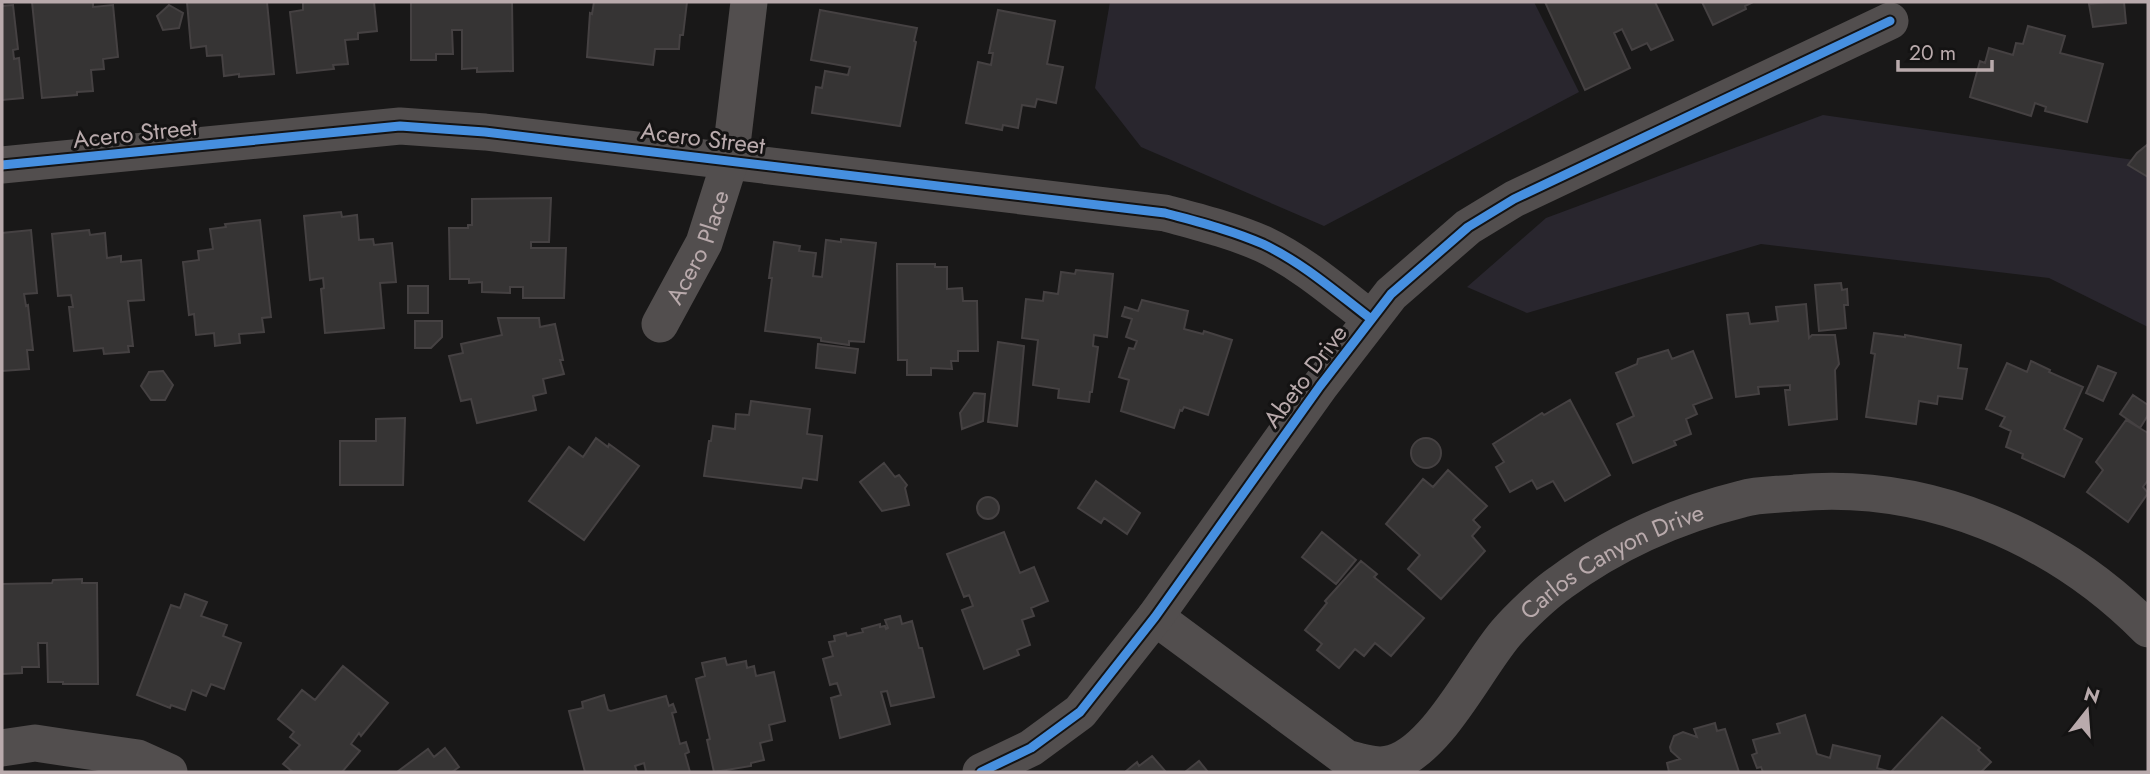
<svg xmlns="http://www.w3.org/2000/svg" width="2150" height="774" font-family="Jost,sans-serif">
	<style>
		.green { fill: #29262e }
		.building { fill: #363434; stroke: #454142; stroke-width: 2 }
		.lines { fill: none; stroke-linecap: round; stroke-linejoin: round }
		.minor { stroke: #524e4e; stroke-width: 37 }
		.cycleway-casing { stroke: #141313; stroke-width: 13 }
		.cycleway { stroke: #468fdf; stroke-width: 9 }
		.labels { text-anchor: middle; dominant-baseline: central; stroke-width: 6; stroke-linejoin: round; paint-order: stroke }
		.street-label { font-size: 24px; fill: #b9aaac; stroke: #141313 }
	</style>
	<rect width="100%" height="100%" fill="#191818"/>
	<path class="green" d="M1110,2H1534L1579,92L1324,226L1141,147L1095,88Z
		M1823,115L2148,162V327L2049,278L1761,244L1527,313L1467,287L1546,218Z"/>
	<path class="building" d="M32,2H93V7L113,5L118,57L103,59L104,69L91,70L93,91L77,92V95L42,98Z
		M187,2H267L274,74L239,77V74L224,76L222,55L207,56L206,46L191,48Z
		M303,2H374L377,31L358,33V39L345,40L348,64L333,65L334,69L297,73L290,12L303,10Z
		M411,2H512L513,71L477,72V68L462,69V30H452L453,54H436V60H411Z
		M594,2H687L683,35H680L679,49H655L653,65L587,57L590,13L592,14Z
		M1545,2H1655L1673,40L1651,50L1647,43L1632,50L1622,29L1614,33L1630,68L1585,90Z
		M1702,2H1753L1745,6L1746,9L1713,25Z
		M2108,2H2124L2126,23L2093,27L2089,4Z
		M13,5L18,49L13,50L14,59L19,58L23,98L2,100V6Z
		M169,5L183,13L179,28L163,30L157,16Z
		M820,10L917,28L914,41L916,42L900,126L812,113L816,87L822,88L825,71L848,75L850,67L811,60Z
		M998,10L1055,21L1047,64L1063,67L1056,103L1037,99L1035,107L1022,105L1018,128L1003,125L1002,130L966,123L978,62L991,65L993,53H989Z
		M2028,26L2065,36L2060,53L2103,64L2087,122L2045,111L2046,107L2035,103L2031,116L1970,97L1980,61L1985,63L1989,48L2013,55L2016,43L2023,44Z
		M2148,144V177L2128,165L2137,153Z
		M551,198L549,242H531V248H566L564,298H523V287H510V293L482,292V282L469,283V279H450L449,228H468V225H472V199Z
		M341,212L342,217L357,215L359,240L373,239L374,245L392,243L396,282L380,283L384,328L325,333L321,289L324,288L323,278L310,280L304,216Z
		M260,220L271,317L262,318L264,332L239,334L240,343L215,346L214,333L196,335L194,314L189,315L183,262L199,260L198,251L213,249L210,229L226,227L225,224Z
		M31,230L37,293L24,294L26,306L28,305L33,350H27L29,369L2,371V233Z
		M89,230L90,235L105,233L107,258L121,256V262L141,260L144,300L128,301L133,346H128L129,352L104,354L103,348L74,351L69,307H73L71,295L58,296L52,234Z
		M841,239L876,243L864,342L849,341V345L821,341V338L765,331L772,278H769L774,242L800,246L799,251L816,253L813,276L822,277L826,240L841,242Z
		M897,264H935V267H947V289L962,288L963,301H977L978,351H958V361H951L952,369L931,368V375H907V360H898Z
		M1076,270L1113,274L1107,337L1094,335L1093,346L1098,347L1092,392H1090L1089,402L1058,398L1059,389L1033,385L1038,340L1022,338L1026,299L1043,301L1044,292L1058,294L1061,272L1075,274Z
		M1841,283L1842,290L1847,289L1848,305H1844L1846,328L1819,331L1815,285Z
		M408,286H428V313H408Z
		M1142,300L1188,311L1184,329L1203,334L1204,331L1232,340L1208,415L1184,407L1182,411L1180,410L1174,428L1121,411L1129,380L1119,377L1129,348L1134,349L1137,341L1126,337L1132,319L1122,316L1125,307L1138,311Z
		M1806,304L1809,338L1812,335H1835L1839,364L1835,370L1837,419L1789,425L1785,390H1790V385L1758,387L1759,394L1736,397L1727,315L1748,313L1750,324L1778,321L1776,307Z
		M498,318H539L540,327L555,324L563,360H560L564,374L543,379L546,393L533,396L536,410L477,423L471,399L461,401L449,356L463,353L461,344L502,335Z
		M415,321H442V337L431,348H415Z
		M1874,333L1905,337V335L1961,345L1958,368L1967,369L1962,399L1938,396L1937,404L1919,401L1916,424L1866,417L1875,354L1871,353Z
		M998,342L1024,346L1017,426L988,422Z
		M818,344L858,349L855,373L816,368Z
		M1668,350L1672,359L1693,351L1712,398L1693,405L1697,414L1686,419L1691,434L1674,441L1676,445L1633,463L1617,424L1634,416L1616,373L1637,364L1638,359Z
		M2031,361L2050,370L2049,372L2083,387L2064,429L2082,439L2064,477L2022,458L2023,454L2006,447L2011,431L2000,426L2005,417L1986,409L2007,363L2027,372Z
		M2098,366L2116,373L2103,401L2086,393Z
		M163,371L173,385L165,400H151L141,386L149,372Z
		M974,393L985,394L983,421L962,429L960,413Z
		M2133,395L2148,405V415L2140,428L2120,414Z
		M1570,400L1610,475L1565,501L1553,481L1537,489L1532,480L1510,492L1496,467L1504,462L1493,444L1542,413L1544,415Z
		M751,401L810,409L807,434L822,436L817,480L803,478L801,488L704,476L709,441H711L713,426L735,429L736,414L749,415Z
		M405,418L403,485H340V441H376V419Z
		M2126,420L2148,433V480L2143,487L2148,493L2128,522L2087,492L2103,470L2096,462Z
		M1411 453a15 15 0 1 1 30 0a15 15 0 1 1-30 0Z
		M596,438L608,447L609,444L639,466L584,540L529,501L569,447L583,457Z
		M884,463L895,477L899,475L907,485L905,488L909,505L882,511L860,482Z
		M1448,470L1487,506L1473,520L1480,527L1472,536L1485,551L1441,599L1408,569L1420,555L1386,524L1423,479L1433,487Z
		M1096,481L1140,513L1127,534L1104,518L1101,523L1078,508Z
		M977 508a11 11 0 1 1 22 0a11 11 0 1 1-22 0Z
		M1004,532L1020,573L1034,567L1048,601L1031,608L1034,616L1022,620L1030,645L1017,650L1019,655L984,669L962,610L973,606L969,595L964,597L947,554Z
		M1322,532L1356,560L1336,584L1302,557Z
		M1361,561L1377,574L1374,577L1424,618L1391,656L1375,643L1364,656L1355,649L1339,668L1317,650L1322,644L1305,630L1327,603L1325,601Z
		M82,579V583H97L98,684H63V682H48L47,643H38L39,667H22V673L2,674V584L52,583L53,580Z
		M185,594L207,602L201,616L227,625L223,636L241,643L224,689L211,684L206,696L192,690L185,710L171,705L170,708L137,695L171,605L180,608Z
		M900,616L902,624L912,621L919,648H922L934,697L891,706L887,691L881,692L890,724L840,738L831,698L841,695L837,683L830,685L823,659L833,656L829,642L835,641L834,636L846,633L847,636L863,632L862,629L880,624V627L885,626L886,629L888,628L885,620Z
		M725,658L727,665L746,661L747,668L754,666L756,676L774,672L785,721L769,725L772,740L760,743L764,760L751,763V766L714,772L707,740L710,739L696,679L705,676L702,663Z
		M343,666L388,703L361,736L359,733L351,744L360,751L342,772H293L283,764L300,745L290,737L294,732L278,719L302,690L315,700Z
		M604,695L608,710L611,711L666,696L669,706L673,704L676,712L672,713L680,744L686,742L689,752L685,754L690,772H646L644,763L635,766L637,772H585L569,711L583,708L582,702Z
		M1805,715L1817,754L1830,758L1833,745L1880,756L1877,768L1891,772L1942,717L1980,748L1978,750L1991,762L1981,772H1763L1761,767L1757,768L1752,755L1757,753L1753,740L1780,733L1777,724Z
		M1715,723L1717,731L1725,729L1739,772H1669L1667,763L1680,759L1671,751L1670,747L1674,736L1683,732L1697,737L1694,729Z
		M445,748L459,767L452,772H397L428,749L434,757Z
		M1152,756L1166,772H1125L1137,762L1139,766Z
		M1199,761L1208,772H1185Z"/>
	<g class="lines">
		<g class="minor">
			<path d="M2,165L400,126L485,132L1165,213C1198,222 1231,230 1263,244C1303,263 1337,293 1371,319"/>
			<path id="s1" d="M660,324L704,243L730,161L749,2"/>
			<path id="s2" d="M1155,617L1346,758C1362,762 1377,768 1393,763C1438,749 1476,668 1506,633C1519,618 1544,594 1560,583C1614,543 1678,515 1742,499C1759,494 1778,495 1795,493C1927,481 2056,536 2148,629"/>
			<path d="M2,748L35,743L68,748L138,758L169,772"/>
			<path d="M981,772L1031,748L1080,712L1155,617L1320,386L1391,294L1468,227L1514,199L1890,21"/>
		</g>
		<g class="cycleway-casing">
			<path id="cycleway" d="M2,165L400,126L485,132L1165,213C1198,222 1231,230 1263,244C1303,263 1337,293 1371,319
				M981,772L1031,748L1080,712L1155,617L1320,386L1391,294L1468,227L1514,199L1890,21"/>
		</g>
		<use href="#cycleway" class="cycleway"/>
	</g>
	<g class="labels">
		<g class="street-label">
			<text transform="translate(135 133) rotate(-6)">Acero Street</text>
			<text transform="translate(703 138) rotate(7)">Acero Street</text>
			<text stroke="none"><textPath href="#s1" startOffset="86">Acero Place</textPath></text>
			<text transform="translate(1305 376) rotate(-53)">Abeto Drive</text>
			<text stroke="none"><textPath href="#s2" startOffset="590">Carlos Canyon Drive</textPath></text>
		</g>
	</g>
	<rect width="2150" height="774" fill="none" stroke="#b9aaac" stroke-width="7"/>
	<g transform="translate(2087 711) rotate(17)" stroke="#141313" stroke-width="5" paint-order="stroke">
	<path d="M0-5L12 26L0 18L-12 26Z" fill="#b9aaac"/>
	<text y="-10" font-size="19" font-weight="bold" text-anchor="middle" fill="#b9aaac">N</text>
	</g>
	<path d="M1898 60v10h94v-10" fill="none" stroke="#b9aaac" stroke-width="3.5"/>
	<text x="1909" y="60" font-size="21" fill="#b9aaac" stroke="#141313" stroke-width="5" paint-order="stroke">20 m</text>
</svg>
